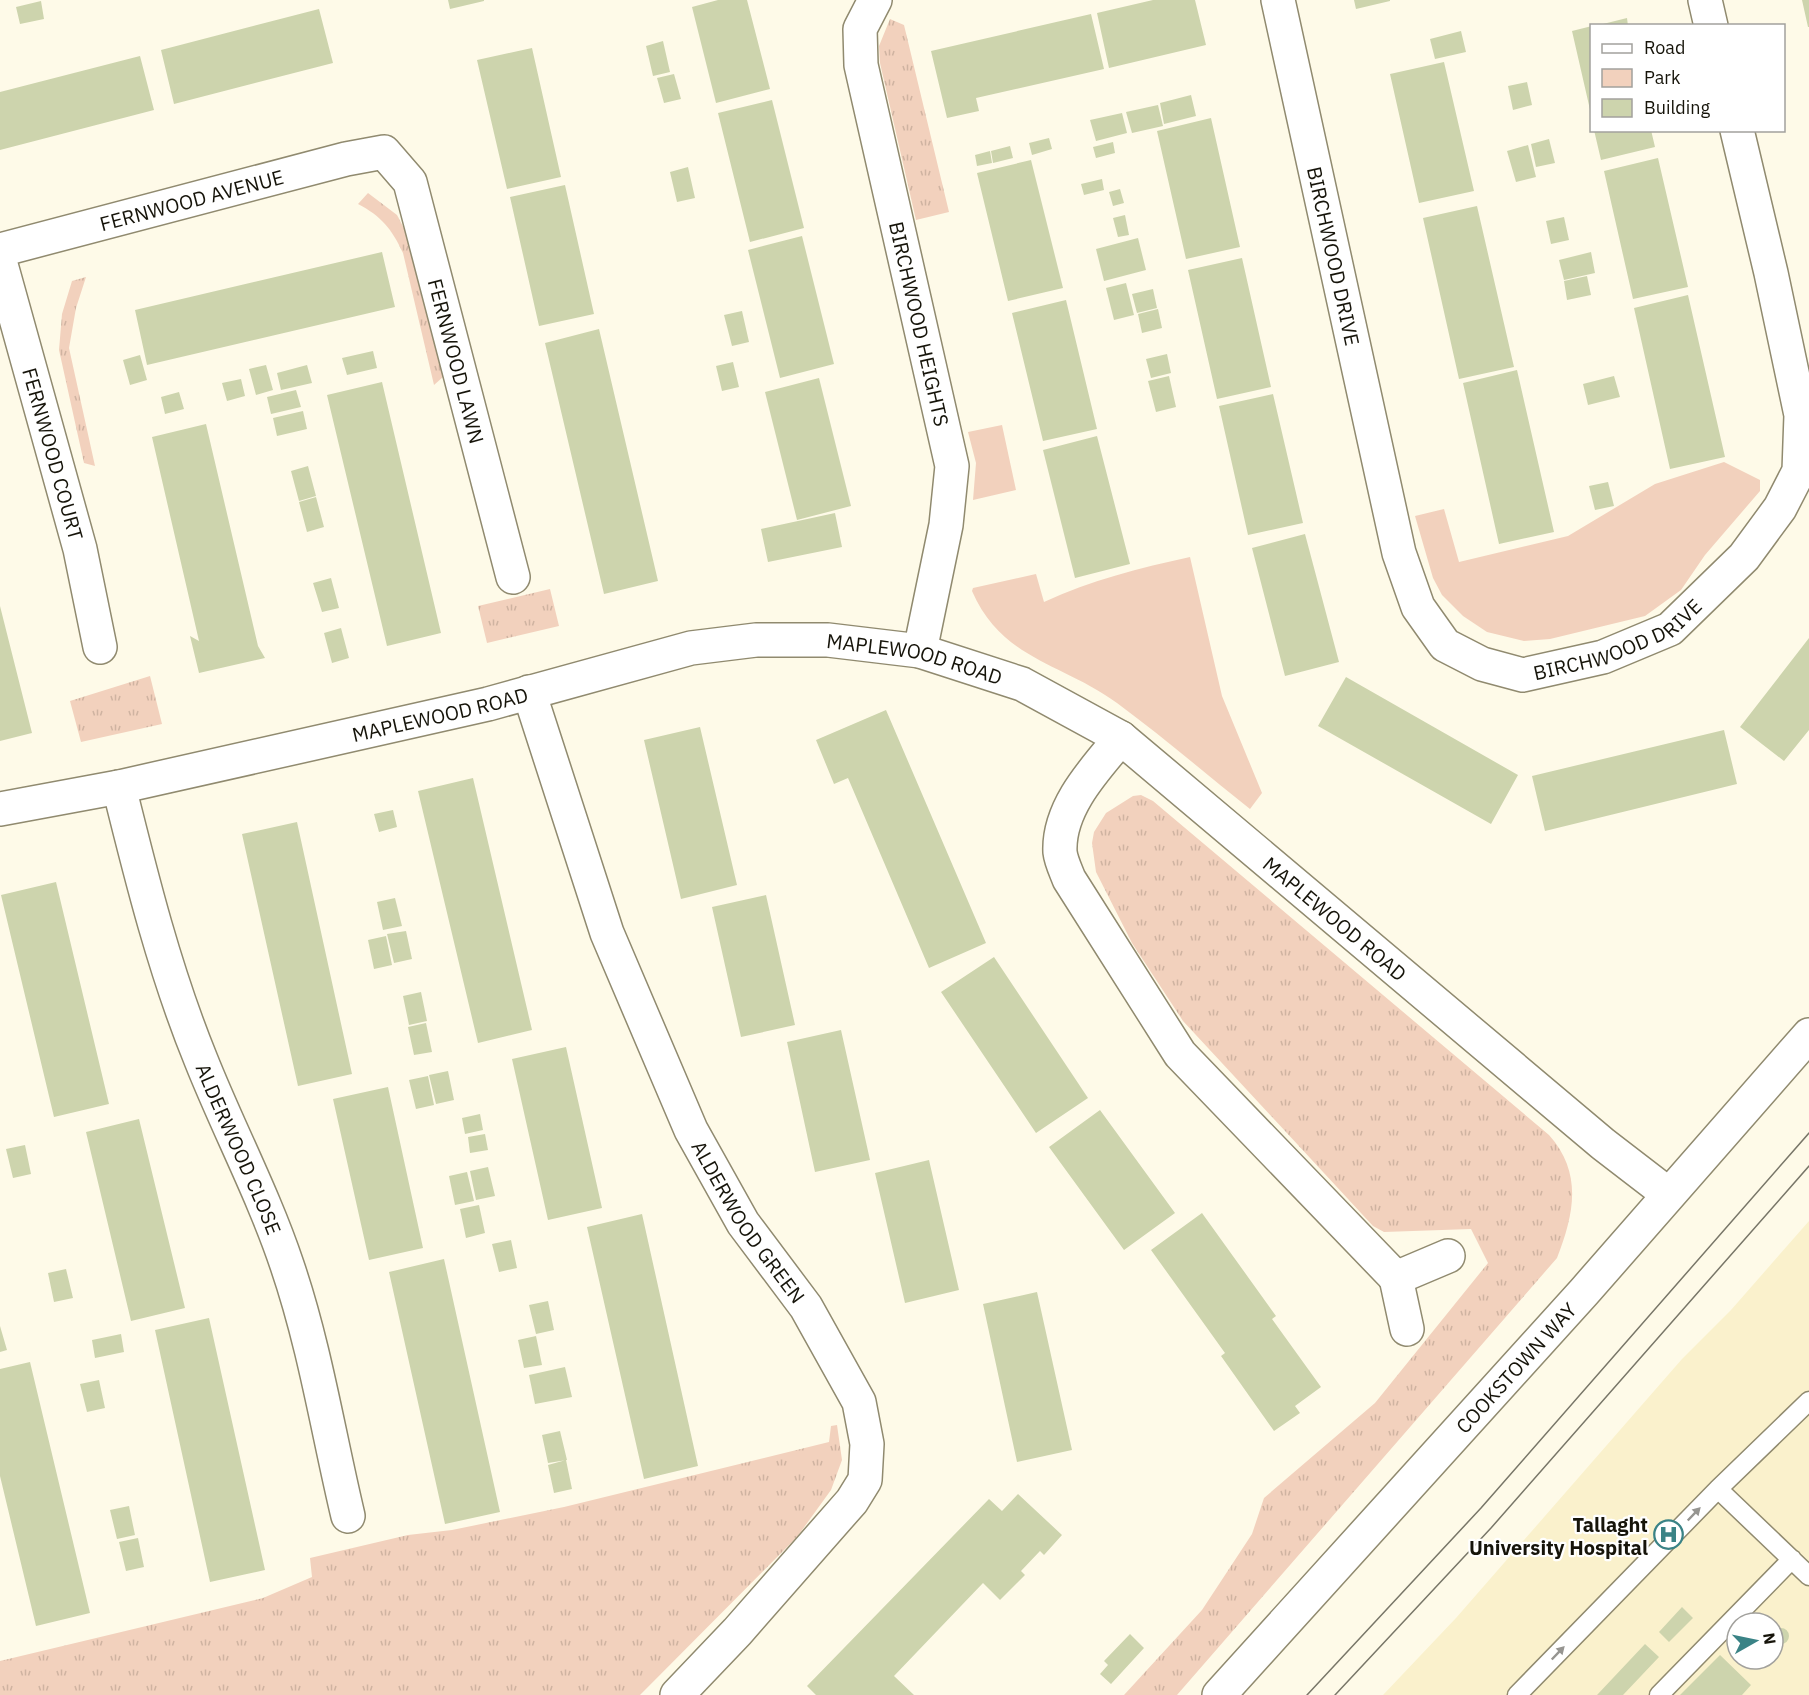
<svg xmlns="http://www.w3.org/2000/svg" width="1809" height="1695" font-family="'IBM Plex Sans',sans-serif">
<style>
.built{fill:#faf1cc;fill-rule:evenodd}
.grass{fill:url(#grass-tufts)}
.green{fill:#f2d1bd}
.building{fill:#cdd4ad}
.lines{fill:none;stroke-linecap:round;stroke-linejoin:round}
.service-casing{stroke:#908a6f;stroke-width:21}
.minor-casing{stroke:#908a6f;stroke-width:36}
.tertiary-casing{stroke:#908a6f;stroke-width:36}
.service{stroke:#fff;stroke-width:18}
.minor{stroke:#fff;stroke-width:33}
.tertiary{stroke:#fff;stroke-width:33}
.tram{stroke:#787668;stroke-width:1.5}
.oneway{fill:#969591}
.labels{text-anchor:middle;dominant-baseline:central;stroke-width:4.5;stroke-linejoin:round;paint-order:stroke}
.street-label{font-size:20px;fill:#16140a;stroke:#fff}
.poi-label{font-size:20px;font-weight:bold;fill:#16140a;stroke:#fff;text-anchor:end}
</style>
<defs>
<pattern id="grass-tufts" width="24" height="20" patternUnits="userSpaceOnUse" patternTransform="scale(1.5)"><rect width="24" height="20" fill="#f2d1bd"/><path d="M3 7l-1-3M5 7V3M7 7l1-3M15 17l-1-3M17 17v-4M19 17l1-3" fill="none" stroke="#cfb3a1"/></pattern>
</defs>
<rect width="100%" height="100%" fill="#fefae8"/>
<path class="built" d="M 1809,1221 L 1809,1695 L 1383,1695 L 1456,1618 L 1682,1359 L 1731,1310 ZM 1737,1623 L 1773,1623 L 1773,1659 L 1737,1659 Z"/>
<path class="grass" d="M 890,19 L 904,25 L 949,212 L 916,220 L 880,63 L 879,46 Z
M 368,193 L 397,215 L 409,238 L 443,377 L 434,385 L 403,253 C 392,229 381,216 358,204 Z
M 86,277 L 76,308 L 69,348 L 95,466 L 84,463 L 59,350 L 62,314 L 72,281 Z
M 550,589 L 559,626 L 487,643 L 478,606 Z
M 150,676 L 162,724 L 81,742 L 70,701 Z
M 1141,795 L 1153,801 L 1549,1135 C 1583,1173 1574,1214 1557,1258 L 1177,1695 L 1124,1695 L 1202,1610 L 1252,1534 L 1264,1498 L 1375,1403 L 1488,1263 L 1471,1229 L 1384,1232 L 1373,1226 L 1183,1021 L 1132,943 L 1096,872 L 1092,843 L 1094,832 L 1106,813 L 1133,796 Z
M 837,1425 L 842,1460 L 831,1490 L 797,1537 L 640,1695 L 0,1695 L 0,1661 L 263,1598 L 312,1577 L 310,1558 L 408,1535 L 452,1530 L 564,1507 L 829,1442 L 831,1426 Z"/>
<path class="green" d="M 1002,425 L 1016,490 L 973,500 L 976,463 L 968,432 Z
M 1724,462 L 1760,480 L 1760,491 L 1705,555 L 1681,590 L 1645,616 L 1550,639 L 1524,641 L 1487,632 L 1463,616 L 1442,595 L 1433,578 L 1415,516 L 1444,509 L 1459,562 L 1568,536 L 1655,484 Z
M 1190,557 L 1222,696 L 1262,793 L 1250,809 C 1206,774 1163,737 1117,703 C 1062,663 1002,660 972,591 L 973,588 L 1036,574 L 1044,602 C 1091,580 1140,568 1190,557 Z"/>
<path class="building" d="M 448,0 L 484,0 L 484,1 L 450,9 Z
M 718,0 L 747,0 L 770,89 L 716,103 L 692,7 Z
M 1153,0 L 1195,0 L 1206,45 L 1109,68 L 1097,13 Z
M 1354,0 L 1390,0 L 1390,1 L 1356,9 Z
M 1802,0 L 1809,0 L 1809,27 L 1808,27 Z
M 41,1 L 44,19 L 20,24 L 16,7 Z
M 319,9 L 333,63 L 174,104 L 161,50 Z
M 1091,14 L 1104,69 L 976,98 L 979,111 L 947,118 L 931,51 Z
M 1627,18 L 1628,26 L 1599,26 L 1599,25 Z
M 1592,26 L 1592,113 L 1591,114 L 1572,31 Z
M 1461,31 L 1466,52 L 1435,59 L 1430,39 Z
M 663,41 L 670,72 L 653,76 L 646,46 Z
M 532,48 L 561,177 L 507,189 L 477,60 Z
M 140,56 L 154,110 L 0,150 L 0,92 Z
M 1444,62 L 1474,191 L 1419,203 L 1390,74 Z
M 674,74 L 681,99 L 664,103 L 657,78 Z
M 1527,82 L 1532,105 L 1513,110 L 1508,86 Z
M 1191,95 L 1196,116 L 1164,124 L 1160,103 Z
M 772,100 L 804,228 L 750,242 L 718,113 Z
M 1158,105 L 1163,126 L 1132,133 L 1126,112 Z
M 1122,113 L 1127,133 L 1096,141 L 1090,120 Z
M 1211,118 L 1240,247 L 1186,259 L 1157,131 Z
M 1594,130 L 1651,130 L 1655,147 L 1601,160 Z
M 1049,138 L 1052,149 L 1032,155 L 1029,143 Z
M 1549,139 L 1555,163 L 1536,167 L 1531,144 Z
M 1113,142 L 1115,153 L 1096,158 L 1093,147 Z
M 1528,145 L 1536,177 L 1516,182 L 1507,151 Z
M 1010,146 L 1013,158 L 993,163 L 991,151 Z
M 990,151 L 992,163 L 977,166 L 975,155 Z
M 1658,158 L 1688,287 L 1633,299 L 1604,171 Z
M 1031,160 L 1063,288 L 1008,301 L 977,173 Z
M 688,167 L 695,198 L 677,202 L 670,172 Z
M 1102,179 L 1104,190 L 1084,195 L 1081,184 Z
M 565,185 L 594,314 L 539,326 L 510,197 Z
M 1120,189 L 1124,203 L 1113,206 L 1109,192 Z
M 1477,206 L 1514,367 L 1459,379 L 1423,218 Z
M 1125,215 L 1129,235 L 1118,237 L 1113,218 Z
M 1564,217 L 1569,240 L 1551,244 L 1546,221 Z
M 802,236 L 834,364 L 780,378 L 748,250 Z
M 1138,238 L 1146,270 L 1104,281 L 1096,249 Z
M 382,252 L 395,307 L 147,365 L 135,310 Z
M 1591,252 L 1595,273 L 1564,280 L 1559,260 Z
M 1242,258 L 1271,387 L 1217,399 L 1188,270 Z
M 1587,276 L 1591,295 L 1567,300 L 1564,281 Z
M 1126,283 L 1134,315 L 1114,320 L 1106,288 Z
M 1153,289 L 1157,308 L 1137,313 L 1132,294 Z
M 1688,295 L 1725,457 L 1670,469 L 1634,308 Z
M 1066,300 L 1097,429 L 1043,441 L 1012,313 Z
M 1158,309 L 1162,328 L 1142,333 L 1138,314 Z
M 742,311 L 749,342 L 732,346 L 724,315 Z
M 599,329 L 658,581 L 604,594 L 545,343 Z
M 373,351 L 377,368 L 347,375 L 342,358 Z
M 1167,354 L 1171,373 L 1151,378 L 1146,359 Z
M 140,355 L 147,380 L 130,385 L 123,360 Z
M 733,362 L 739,387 L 722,391 L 716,366 Z
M 266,365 L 273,390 L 256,395 L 249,369 Z
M 307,365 L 312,383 L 281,390 L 277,373 Z
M 1517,370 L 1554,532 L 1499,544 L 1463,383 Z
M 1169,376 L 1176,407 L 1156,412 L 1148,381 Z
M 1614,376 L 1620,397 L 1588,405 L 1583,384 Z
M 819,378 L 851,506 L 797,520 L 765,392 Z
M 241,379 L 245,396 L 227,401 L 222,383 Z
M 382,382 L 441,633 L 387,646 L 327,395 Z
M 296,390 L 301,407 L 271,414 L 267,397 Z
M 179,392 L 184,409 L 165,414 L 161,397 Z
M 1273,394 L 1303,523 L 1248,535 L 1219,406 Z
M 303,411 L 307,429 L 277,436 L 273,418 Z
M 206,424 L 258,646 L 265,658 L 199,673 L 190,636 L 199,641 L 152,437 Z
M 1097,436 L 1130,564 L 1075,578 L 1043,450 Z
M 308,466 L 316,496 L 299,501 L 291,471 Z
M 1608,482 L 1614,506 L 1595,510 L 1589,486 Z
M 316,497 L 324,527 L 307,532 L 299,502 Z
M 835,513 L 842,547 L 768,562 L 761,529 Z
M 1305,534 L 1339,662 L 1285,676 L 1252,548 Z
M 331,578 L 339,608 L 322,612 L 313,583 Z
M 0,606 L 32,733 L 0,741 Z
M 341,628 L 349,658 L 332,663 L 324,633 Z
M 1809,638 L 1809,730 L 1784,761 L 1740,727 Z
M 1346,677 L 1518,775 L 1491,824 L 1318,726 Z
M 886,710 L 986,943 L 929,968 L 848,778 L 834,784 L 816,740 Z
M 700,727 L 737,885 L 681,899 L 644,740 Z
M 1724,730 L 1737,784 L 1545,831 L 1532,776 Z
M 473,778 L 532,1030 L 478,1043 L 418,791 Z
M 393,810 L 397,827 L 379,832 L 374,814 Z
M 297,822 L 352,1074 L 298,1086 L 242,834 Z
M 56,882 L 109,1104 L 54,1117 L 1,895 Z
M 766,895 L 795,1025 L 741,1037 L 712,907 Z
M 395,898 L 402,926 L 383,930 L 377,902 Z
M 406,931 L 412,959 L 394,963 L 387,934 Z
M 386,936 L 392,965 L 374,969 L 368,940 Z
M 994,957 L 1088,1098 L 1036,1133 L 941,992 Z
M 421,992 L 427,1021 L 409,1025 L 403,996 Z
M 426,1023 L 432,1052 L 414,1055 L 408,1027 Z
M 841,1030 L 870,1160 L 815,1172 L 787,1042 Z
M 566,1047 L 602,1208 L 548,1220 L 512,1059 Z
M 448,1071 L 454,1100 L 436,1104 L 429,1075 Z
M 428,1076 L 434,1105 L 416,1109 L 409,1080 Z
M 388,1087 L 423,1248 L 369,1260 L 333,1099 Z
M 1100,1110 L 1175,1213 L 1124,1250 L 1049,1147 Z
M 480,1114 L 483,1130 L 465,1134 L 462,1118 Z
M 139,1119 L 185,1308 L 131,1321 L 86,1132 Z
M 485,1134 L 488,1150 L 470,1153 L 468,1137 Z
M 25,1145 L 31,1174 L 13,1178 L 6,1149 Z
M 929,1160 L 959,1290 L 905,1303 L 875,1173 Z
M 488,1167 L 495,1196 L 476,1200 L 470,1171 Z
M 467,1172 L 474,1201 L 455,1205 L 449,1176 Z
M 479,1205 L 485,1233 L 466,1238 L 460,1209 Z
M 1202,1213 L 1276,1316 L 1272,1319 L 1321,1387 L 1295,1406 L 1300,1413 L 1274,1431 L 1221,1356 L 1225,1353 L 1151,1250 Z
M 642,1214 L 698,1466 L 644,1479 L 587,1227 Z
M 511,1240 L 517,1268 L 499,1272 L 492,1244 Z
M 444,1259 L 500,1512 L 445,1524 L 389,1272 Z
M 66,1269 L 73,1298 L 54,1302 L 48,1273 Z
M 1037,1292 L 1072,1450 L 1017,1462 L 983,1304 Z
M 548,1301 L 554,1330 L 536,1334 L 529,1305 Z
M 209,1318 L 265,1570 L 210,1582 L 155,1330 Z
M 0,1326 L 7,1350 L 0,1352 Z
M 121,1334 L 124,1352 L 95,1358 L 92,1340 Z
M 536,1336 L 542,1365 L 524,1368 L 518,1340 Z
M 30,1362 L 90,1613 L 36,1626 L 0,1476 L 0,1369 Z
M 565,1367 L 572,1397 L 535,1404 L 529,1375 Z
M 99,1380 L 105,1408 L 87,1412 L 80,1384 Z
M 560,1431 L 567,1460 L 548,1463 L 542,1435 Z
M 566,1460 L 572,1489 L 554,1493 L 548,1465 Z
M 1018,1494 L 1062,1535 L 1044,1555 L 1040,1551 L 1021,1571 L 1025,1575 L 1000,1600 L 983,1583 L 894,1676 L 914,1695 L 816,1695 L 807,1686 L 989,1499 L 1002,1511 Z
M 129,1506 L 135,1535 L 117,1539 L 110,1510 Z
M 138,1538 L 144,1567 L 126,1571 L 119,1542 Z
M 1682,1607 L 1693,1618 L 1669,1642 L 1659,1632 Z
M1773 1636a8 8 0 1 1 16 0a8 8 0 1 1-16 0Z
M 1130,1634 L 1144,1648 L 1111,1684 L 1100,1674 L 1108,1665 L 1104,1661 Z
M 1645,1644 L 1659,1657 L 1623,1695 L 1597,1695 Z
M 1720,1655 L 1751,1685 L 1742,1695 L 1680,1695 Z"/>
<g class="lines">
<defs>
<path id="service" d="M 1718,1489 L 1809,1576
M 1517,1695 L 1718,1489 L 1809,1401
M 1659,1695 L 1792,1559"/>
<g id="minor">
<path id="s1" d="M 875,0 L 860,29 L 861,65 L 952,466 L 946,525 L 920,651"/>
<path id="s2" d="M 1278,0 L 1399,553 L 1418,607 L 1445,645 L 1482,664 L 1523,675 L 1603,657 L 1670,629 L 1744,557 L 1780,508 L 1799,471 L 1801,415 L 1771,273 L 1737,130"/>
<path d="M 1705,0 L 1711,26"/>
<path id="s3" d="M 0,250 L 346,159 L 384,152 L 410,182 L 513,577"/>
<path id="s4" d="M 0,261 L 80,549 L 100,647"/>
<path id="s5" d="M 529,692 L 607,933 L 691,1130 L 743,1223 L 806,1307 L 859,1402 L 867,1444 L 865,1480 L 852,1501 L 737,1632 L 677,1695"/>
<path d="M 1121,738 C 1094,770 1058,808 1060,852 C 1061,861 1066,871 1069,879 L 1180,1054 L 1396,1278 L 1448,1256"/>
<path id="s6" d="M 119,787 C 142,880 165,972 201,1060 C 228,1128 264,1196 287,1265 C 315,1347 328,1432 348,1516"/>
<path d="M 1396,1278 L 1407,1329"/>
</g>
<g id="tertiary">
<path id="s7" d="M 0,809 L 119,787 L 488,704 L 691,648 L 756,640 L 828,640 L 920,651 L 1022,684 L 1121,738 L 1603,1144 L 1668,1194"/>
<path id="s8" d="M 1219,1695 L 1584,1292 L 1809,1035"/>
</g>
</defs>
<use href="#service" class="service-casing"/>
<use href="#minor" class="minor-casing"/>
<use href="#tertiary" class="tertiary-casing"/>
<use href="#service" class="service"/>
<use href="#minor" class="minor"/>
<use href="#tertiary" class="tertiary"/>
<path class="tram" d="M 1307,1695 L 1481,1508 L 1809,1133
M 1335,1695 L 1491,1528 L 1809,1166"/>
</g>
<defs><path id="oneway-solid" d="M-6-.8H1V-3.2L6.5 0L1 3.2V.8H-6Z" transform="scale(1.5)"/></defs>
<g class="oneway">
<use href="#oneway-solid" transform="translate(1694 1514) rotate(-46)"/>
<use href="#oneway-solid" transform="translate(1558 1653) rotate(-46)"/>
</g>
<defs>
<symbol id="hospital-ring" viewBox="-11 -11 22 22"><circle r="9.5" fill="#fff" stroke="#3a8386" stroke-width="1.5"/><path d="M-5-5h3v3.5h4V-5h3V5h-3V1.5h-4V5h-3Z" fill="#3a8386"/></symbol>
</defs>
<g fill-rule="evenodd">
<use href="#hospital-ring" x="1652" y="1518" width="33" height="33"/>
</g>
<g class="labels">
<g class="street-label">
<text stroke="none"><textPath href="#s3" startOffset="198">FERNWOOD AVENUE</textPath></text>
<text stroke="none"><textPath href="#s2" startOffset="262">BIRCHWOOD DRIVE</textPath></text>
<text stroke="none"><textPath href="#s1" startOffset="334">BIRCHWOOD HEIGHTS</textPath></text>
<text stroke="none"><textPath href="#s3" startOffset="621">FERNWOOD LAWN</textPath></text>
<text stroke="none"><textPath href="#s4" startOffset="200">FERNWOOD COURT</textPath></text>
<text stroke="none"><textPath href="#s2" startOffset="856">BIRCHWOOD DRIVE</textPath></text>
<text stroke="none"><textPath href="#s7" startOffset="936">MAPLEWOOD ROAD</textPath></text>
<text stroke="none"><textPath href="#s7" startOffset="450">MAPLEWOOD ROAD</textPath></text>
<text stroke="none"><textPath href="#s7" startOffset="1440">MAPLEWOOD ROAD</textPath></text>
<text stroke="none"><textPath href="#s6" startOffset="382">ALDERWOOD CLOSE</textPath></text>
<text stroke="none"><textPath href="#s5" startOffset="576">ALDERWOOD GREEN</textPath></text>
<text stroke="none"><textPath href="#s8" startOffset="442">COOKSTOWN WAY</textPath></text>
</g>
<g class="poi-label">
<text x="1648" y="1524">Tallaght<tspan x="1648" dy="23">University Hospital</tspan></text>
</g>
</g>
<rect x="1590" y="24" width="195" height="108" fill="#ffffff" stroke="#a2a19d" stroke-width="1.5"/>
<rect x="1602" y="44" width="30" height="9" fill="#ffffff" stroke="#a2a19d" stroke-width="1.5"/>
<text x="1644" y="54" font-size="18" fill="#16140a">Road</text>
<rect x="1602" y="69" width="30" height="18" fill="#f2d1bd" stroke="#a2a19d" stroke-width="1.5"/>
<text x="1644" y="84" font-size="18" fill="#16140a">Park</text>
<rect x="1602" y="99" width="30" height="18" fill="#cdd4ad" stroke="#a2a19d" stroke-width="1.5"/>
<text x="1644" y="114" font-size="18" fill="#16140a">Building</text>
<g transform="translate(1755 1641) rotate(81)"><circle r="28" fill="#ffffff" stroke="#a2a19d" stroke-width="1.5"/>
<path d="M0-4.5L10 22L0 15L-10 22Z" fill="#3a8386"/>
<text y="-9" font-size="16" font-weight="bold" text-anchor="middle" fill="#16140a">N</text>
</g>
</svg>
